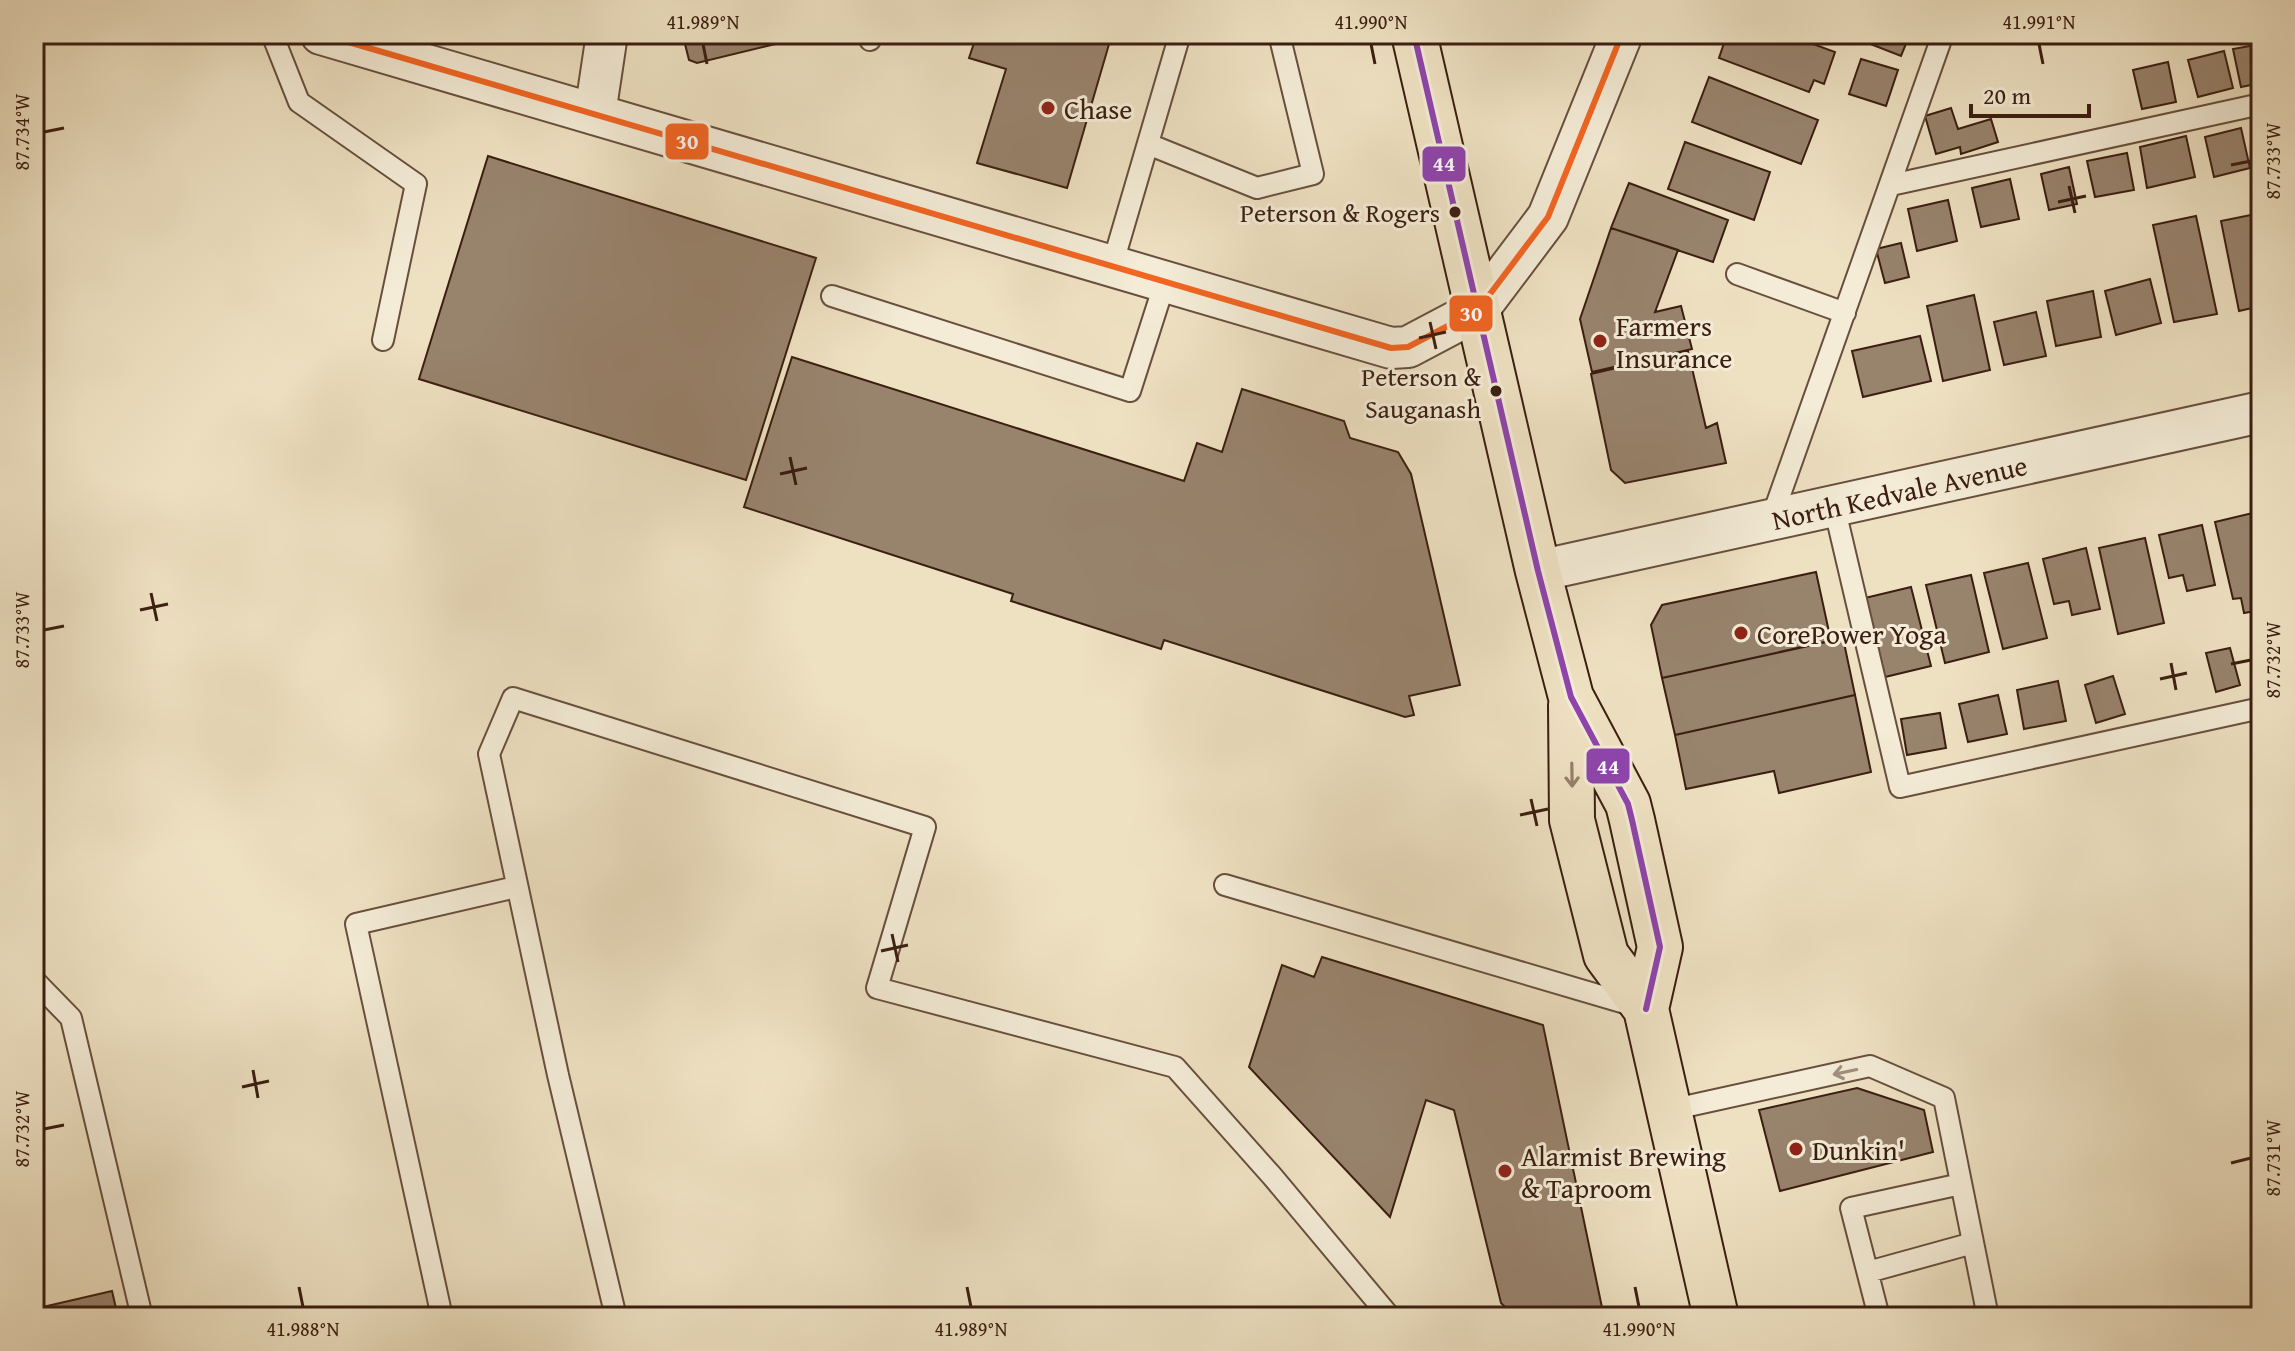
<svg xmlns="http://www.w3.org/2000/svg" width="2295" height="1351" font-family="'Gentium Book Plus',serif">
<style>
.building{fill:#98836d;stroke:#3b1e11;stroke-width:2}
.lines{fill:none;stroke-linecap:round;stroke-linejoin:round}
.service-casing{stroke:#684f3d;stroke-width:24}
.minor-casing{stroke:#684f3d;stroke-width:44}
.primary-casing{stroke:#3b1e11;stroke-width:48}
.service{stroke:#f4ecd7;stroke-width:20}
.minor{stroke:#f4ecd7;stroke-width:40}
.primary{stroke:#eee1c2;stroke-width:44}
.bus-1-casing{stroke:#f4ecd7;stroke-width:12}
.bus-2-casing{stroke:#f4ecd7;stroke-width:12}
.bus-1{stroke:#f26522;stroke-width:6}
.bus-2{stroke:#8e44ad;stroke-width:6}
.oneway{stroke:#94806a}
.oneway2{stroke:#a18f7e}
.ticks{fill:none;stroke:#3b1e11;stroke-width:3}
.poi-dot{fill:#8f2418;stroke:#f4ecd7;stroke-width:3}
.bus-dot{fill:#3b1e11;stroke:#f4ecd7;stroke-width:3}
.labels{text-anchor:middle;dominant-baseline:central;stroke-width:6;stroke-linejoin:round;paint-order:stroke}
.bus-label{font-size:26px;fill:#3b1e11;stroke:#f4ecd7;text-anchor:end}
.poi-label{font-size:28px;fill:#3b1e11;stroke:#f4ecd7;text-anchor:start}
.street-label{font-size:28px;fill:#3b1e11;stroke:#f4ecd7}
.line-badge{stroke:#f4ecd7;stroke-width:3}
.badge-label{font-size:22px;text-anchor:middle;font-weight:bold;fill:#fff}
.neatline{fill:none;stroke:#3b1e11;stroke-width:3}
.ticks-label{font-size:20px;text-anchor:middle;fill:#3b1e11}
</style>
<rect width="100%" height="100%" fill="#eee1c2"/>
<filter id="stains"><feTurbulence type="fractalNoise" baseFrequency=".0025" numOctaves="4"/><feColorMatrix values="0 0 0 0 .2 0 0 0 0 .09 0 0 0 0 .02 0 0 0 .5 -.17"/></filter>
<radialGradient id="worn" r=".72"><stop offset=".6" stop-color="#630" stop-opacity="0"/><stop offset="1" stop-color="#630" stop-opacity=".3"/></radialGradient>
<path class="building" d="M 689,34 L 782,34 L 784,42 L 697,63 L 689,60 L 685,44 Z
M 977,34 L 1112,34 L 1067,188 L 977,163 L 1006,69 L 969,58 Z
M 1727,34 L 1786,34 L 1835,52 L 1824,84 L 1814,80 L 1809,92 L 1719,58 Z
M 1863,34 L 1910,34 L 1901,56 L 1860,40 Z
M 2261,44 L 2261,83 L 2241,87 L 2233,49 Z
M 2224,51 L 2233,88 L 2198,97 L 2188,60 Z
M 1861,59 L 1898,70 L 1886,106 L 1849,94 Z
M 2168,62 L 2176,102 L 2142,109 L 2133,70 Z
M 1709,77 L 1818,120 L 1801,164 L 1692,122 Z
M 1951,108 L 1958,129 L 1991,119 L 1998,142 L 1961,154 L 1960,147 L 1936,154 L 1925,116 Z
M 2241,128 L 2250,168 L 2214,177 L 2205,137 Z
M 2186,136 L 2195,177 L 2147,188 L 2140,147 Z
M 1685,142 L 1770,172 L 1754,220 L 1668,189 Z
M 2127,153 L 2134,190 L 2095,197 L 2087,161 Z
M 488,156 L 816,258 L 746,480 L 419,379 Z
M 2069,167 L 2077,204 L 2049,210 L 2041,174 Z
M 2010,179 L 2019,219 L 1981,227 L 1972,188 Z
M 1629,183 L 1728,220 L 1713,262 L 1611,228 Z
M 1948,200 L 1957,241 L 1917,251 L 1908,209 Z
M 2261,213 L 2261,306 L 2239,311 L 2221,221 Z
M 2196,216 L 2217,314 L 2174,322 L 2153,225 Z
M 1611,228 L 1678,250 L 1655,312 L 1681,306 L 1692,349 L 1592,372 L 1580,319 Z
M 1901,243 L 1909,277 L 1885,283 L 1876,249 Z
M 2150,279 L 2161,323 L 2116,335 L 2105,291 Z
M 2093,291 L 2101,337 L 2056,346 L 2047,301 Z
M 1974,295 L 1990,370 L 1943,381 L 1927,306 Z
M 2036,312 L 2046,356 L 2004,365 L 1994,322 Z
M 1920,336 L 1931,381 L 1863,397 L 1852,351 Z
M 1688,351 L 1706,428 L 1717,423 L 1726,463 L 1625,483 L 1611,470 L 1591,374 Z
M 792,357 L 1184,481 L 1197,443 L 1222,452 L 1242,389 L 1344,421 L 1350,438 L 1398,452 L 1411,474 L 1460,685 L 1409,696 L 1414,715 L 1405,717 L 1164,640 L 1161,649 L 1011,601 L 1013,594 L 744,507 Z
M 2261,511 L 2261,610 L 2244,613 L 2241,598 L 2233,599 L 2215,522 Z
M 2202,525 L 2215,585 L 2187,591 L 2183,575 L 2169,578 L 2159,535 Z
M 2145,538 L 2164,623 L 2118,634 L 2099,548 Z
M 2086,548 L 2100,609 L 2072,615 L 2069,601 L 2054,604 L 2043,559 Z
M 2028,563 L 2047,638 L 2003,649 L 1984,573 Z
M 1816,572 L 1831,641 L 1662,678 L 1651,625 L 1662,605 Z
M 1971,575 L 1989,652 L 1945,663 L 1926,585 Z
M 1911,587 L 1931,666 L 1885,677 L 1865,598 Z
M 1843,638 L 1855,695 L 1675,735 L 1662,678 Z
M 2261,647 L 2261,687 L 2257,688 L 2251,649 Z
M 2230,648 L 2240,685 L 2216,692 L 2206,653 Z
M 2113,676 L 2125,714 L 2096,723 L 2085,685 Z
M 2058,681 L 2066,721 L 2024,729 L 2017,690 Z
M 1855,695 L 1871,772 L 1779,793 L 1774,771 L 1686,789 L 1675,735 Z
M 1998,695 L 2007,734 L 1968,742 L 1959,704 Z
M 1940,713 L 1946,748 L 1907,755 L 1901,719 Z
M 1322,957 L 1543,1025 L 1604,1317 L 1515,1317 L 1501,1303 L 1454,1110 L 1426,1100 L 1390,1217 L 1249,1067 L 1282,965 L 1314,977 Z
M 1857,1088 L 1924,1110 L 1933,1152 L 1780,1191 L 1759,1110 Z
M 112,1291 L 118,1317 L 34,1317 L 34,1309 Z"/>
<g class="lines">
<defs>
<path id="service" d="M 272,34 L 299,102 L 416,184 L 383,340
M 869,34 L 870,40
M 1148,144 L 1257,188 L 1313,174 L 1279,34
M 1891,185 L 2261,104
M 1112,266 L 1180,34
M 1737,274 L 1845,313
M 832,296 L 1130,391 L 1165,282
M 1834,506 L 1900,787 L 2261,708
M 1771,520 L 1943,34
M 1225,885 L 1635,1006
M 34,980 L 71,1018 L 142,1317
M 1670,1110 L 1870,1066 L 1944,1098 L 1988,1317
M 1868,1272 L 1973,1243
M 442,1317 L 356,924 L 516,887
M 616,1317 L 558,1075 L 489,754 L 513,698 L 925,827 L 877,988 L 1175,1067 L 1272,1176 L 1390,1317
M 1879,1317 L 1851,1208 L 1961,1184"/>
<g id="minor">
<path d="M 321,34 L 1391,348 L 1408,347 L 1478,310 L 1548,217 L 1622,34"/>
<path d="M 595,114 L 607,34"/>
<path id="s1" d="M 1538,571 L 2261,412"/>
</g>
<path id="primary" d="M 1414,34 L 1538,571 L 1571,697 L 1628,804 L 1632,820 L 1660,947 L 1646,1009
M 1571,705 L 1572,820 L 1606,955 L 1646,1009 L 1716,1317"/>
</defs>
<use href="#service" class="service-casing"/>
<use href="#minor" class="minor-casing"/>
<use href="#primary" class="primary-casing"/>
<use href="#service" class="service"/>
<use href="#minor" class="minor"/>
<use href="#primary" class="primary"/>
<defs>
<path id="bus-1" d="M 321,34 L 1391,348 L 1408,347 L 1478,310 L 1548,217 L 1622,34"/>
<path id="bus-2" d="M 1414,34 L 1538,571 L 1571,697 L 1628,804 L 1632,820 L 1660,947 L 1646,1009"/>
</defs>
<use href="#bus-1" class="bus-1-casing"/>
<use href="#bus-2" class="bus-2-casing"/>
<use href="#bus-1" class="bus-1"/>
<use href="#bus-2" class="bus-2"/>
</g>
<defs><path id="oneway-shaft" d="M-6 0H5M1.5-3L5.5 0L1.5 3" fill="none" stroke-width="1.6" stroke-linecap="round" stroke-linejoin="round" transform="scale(2)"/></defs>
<use class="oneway" href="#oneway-shaft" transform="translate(1572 775) rotate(89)"/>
<use class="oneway2" href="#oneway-shaft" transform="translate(1845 1072) rotate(168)"/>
<path class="ticks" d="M 703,44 L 707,64M 1371,44 L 1375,64M 2039,44 L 2043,64M 44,132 L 64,128M 2231,165 L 2251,161M 2069,186 L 2075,213M 2058,202 L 2086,196M 1430,322 L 1436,349M 1419,338 L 1446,332M 790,457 L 796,485M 780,474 L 807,468M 151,593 L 157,621M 140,610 L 168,604M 44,630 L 64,626M 2171,663 L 2176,690M 2231,664 L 2251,660M 2160,679 L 2187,673M 1531,799 L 1537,826M 1520,815 L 1548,809M 892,934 L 898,962M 881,951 L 908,945M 253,1070 L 258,1098M 242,1087 L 269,1081M 44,1129 L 64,1125M 2231,1163 L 2251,1158M 299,1287 L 303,1307M 967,1287 L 971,1307M 1635,1287 L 1639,1307"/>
<g class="poi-dot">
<circle cx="1048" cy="108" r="8"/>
<circle cx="1600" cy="341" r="8"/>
<circle cx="1741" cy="633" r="8"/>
<circle cx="1796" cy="1149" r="8"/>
<circle cx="1505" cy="1171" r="8"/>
</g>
<g class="bus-dot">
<circle cx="1455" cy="212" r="7"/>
<circle cx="1496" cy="391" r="7"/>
</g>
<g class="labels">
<g class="bus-label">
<text x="1440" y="212">Peterson &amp; Rogers</text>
<text x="1481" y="376">Peterson &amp;<tspan x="1481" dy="32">Sauganash</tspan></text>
</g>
<g class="poi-label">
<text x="1064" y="108">Chase</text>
<text x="1616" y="325">Farmers<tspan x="1616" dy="32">Insurance</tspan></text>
<text x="1757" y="633">CorePower Yoga</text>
<text x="1812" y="1149">Dunkin'</text>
<text x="1521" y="1155">Alarmist Brewing<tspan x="1521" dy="32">&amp; Taproom</tspan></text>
</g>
<g class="street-label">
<text stroke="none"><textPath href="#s1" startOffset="370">North Kedvale Avenue</textPath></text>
</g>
</g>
<g class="line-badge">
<rect x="664" y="122" width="46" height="39" rx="8" fill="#f26522"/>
<rect x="1421" y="145" width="46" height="38" rx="8" fill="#8e44ad"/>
<rect x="1448" y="294" width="46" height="39" rx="8" fill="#f26522"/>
<rect x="1585" y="747" width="46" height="38" rx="8" fill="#8e44ad"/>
</g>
<g class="badge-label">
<text x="687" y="149">30</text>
<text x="1444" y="171">44</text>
<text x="1471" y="321">30</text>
<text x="1608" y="774">44</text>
</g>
<rect width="2295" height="1351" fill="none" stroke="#eee1c2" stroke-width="88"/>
<path d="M1971 104v12h118v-12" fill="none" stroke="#3b1e11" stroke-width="4"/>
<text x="1983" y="104" font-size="24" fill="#3b1e11" stroke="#f4ecd7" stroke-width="6" paint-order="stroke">20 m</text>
<rect x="44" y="44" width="2207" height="1263" class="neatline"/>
<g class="ticks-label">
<text x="703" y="29">41.989°N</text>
<text x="1371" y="29">41.990°N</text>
<text x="2039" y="29">41.991°N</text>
<text transform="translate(22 132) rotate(-90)" y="7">87.734°W</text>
<text transform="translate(2273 161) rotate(-90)" y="7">87.733°W</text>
<text transform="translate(22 630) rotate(-90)" y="7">87.733°W</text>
<text transform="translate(2273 660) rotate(-90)" y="7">87.732°W</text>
<text transform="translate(22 1129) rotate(-90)" y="7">87.732°W</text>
<text transform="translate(2273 1158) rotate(-90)" y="7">87.731°W</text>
<text x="303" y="1336">41.988°N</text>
<text x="971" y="1336">41.989°N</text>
<text x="1639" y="1336">41.990°N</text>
</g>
<rect width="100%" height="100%" filter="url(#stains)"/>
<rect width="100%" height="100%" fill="url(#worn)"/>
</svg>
